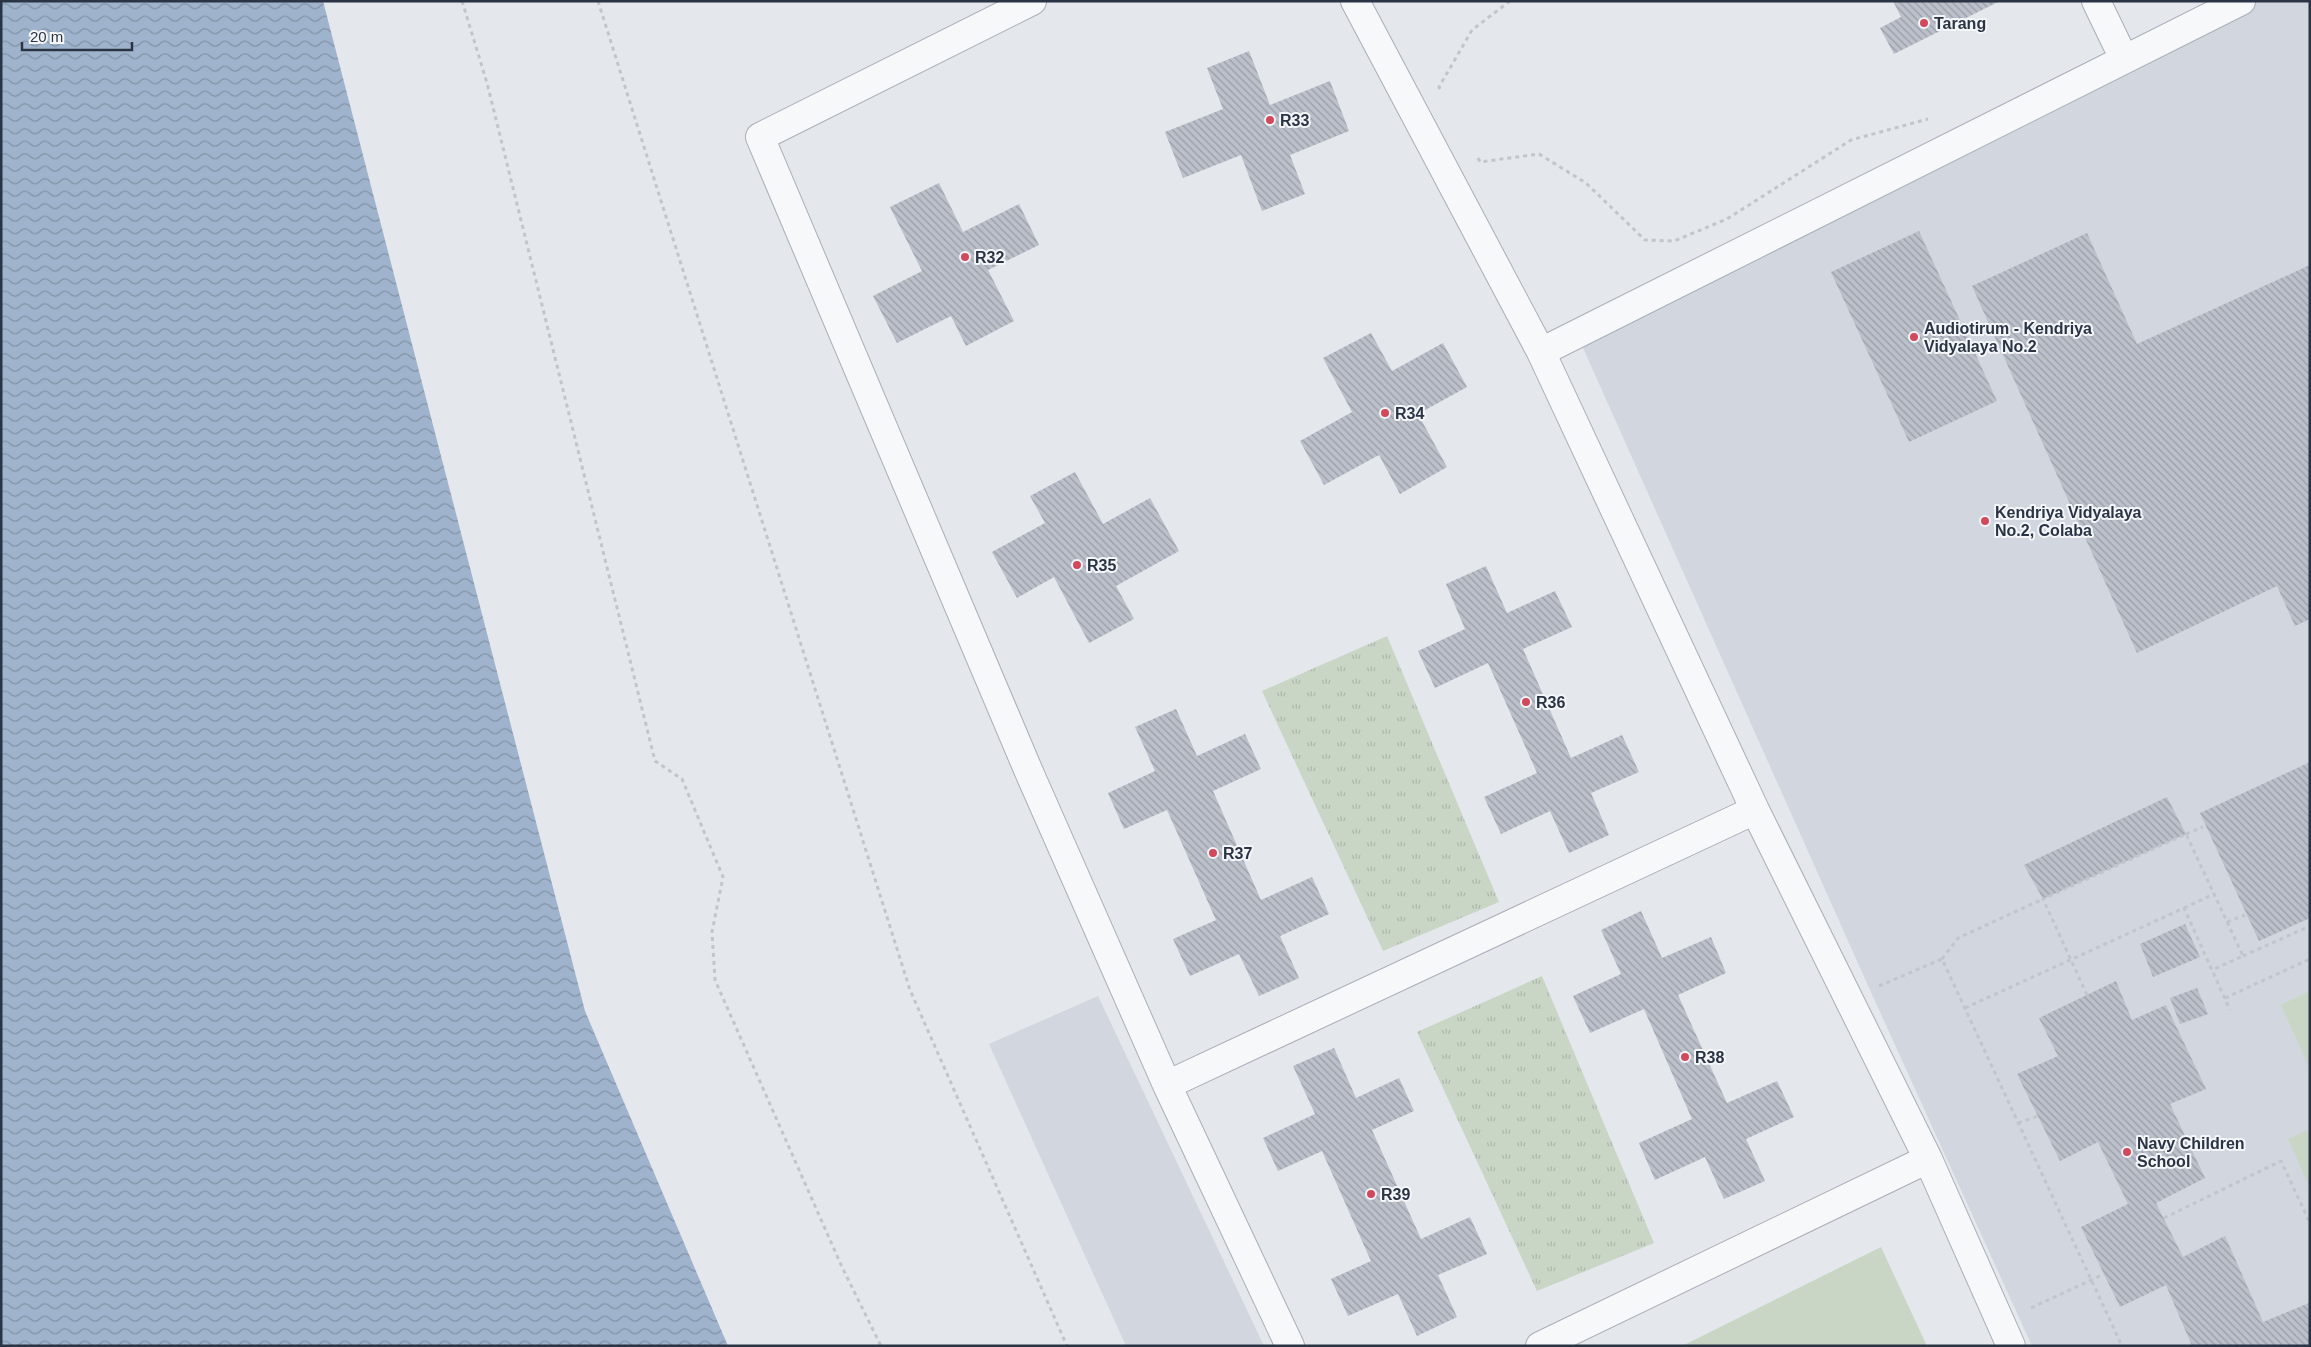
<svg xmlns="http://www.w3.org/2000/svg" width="2311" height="1347" font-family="Arial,sans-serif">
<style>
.built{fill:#d2d6de}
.grass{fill:url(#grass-tufts)}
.green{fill:#c9d6c5}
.water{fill:url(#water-waves)}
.building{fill:url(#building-back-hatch)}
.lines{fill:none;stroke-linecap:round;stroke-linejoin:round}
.minor-casing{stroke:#a9aeb7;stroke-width:30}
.path{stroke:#c2c5cb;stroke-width:3;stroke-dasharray:4 4;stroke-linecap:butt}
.minor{stroke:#f7f8fa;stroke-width:28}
.poi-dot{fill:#d1495b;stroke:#f4f6f9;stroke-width:2}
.labels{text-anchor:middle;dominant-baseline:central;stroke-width:4;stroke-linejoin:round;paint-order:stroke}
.poi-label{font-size:16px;font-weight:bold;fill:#2b3445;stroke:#f4f6f9;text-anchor:start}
</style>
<defs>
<pattern id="grass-tufts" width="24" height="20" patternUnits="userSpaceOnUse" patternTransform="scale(1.25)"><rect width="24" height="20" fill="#c9d6c5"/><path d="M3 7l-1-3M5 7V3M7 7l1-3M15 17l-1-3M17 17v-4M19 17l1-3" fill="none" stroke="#adb8ab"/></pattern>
<pattern id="water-waves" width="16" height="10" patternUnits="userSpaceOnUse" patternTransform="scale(1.25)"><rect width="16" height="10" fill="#9fb4cc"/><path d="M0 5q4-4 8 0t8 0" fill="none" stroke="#8293a7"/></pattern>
<pattern id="building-back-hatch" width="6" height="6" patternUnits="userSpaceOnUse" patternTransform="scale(1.25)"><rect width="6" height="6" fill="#bbc0ca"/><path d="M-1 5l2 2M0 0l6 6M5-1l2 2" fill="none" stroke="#989da6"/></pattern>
</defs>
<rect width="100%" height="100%" fill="#e4e7ec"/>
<path class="built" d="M 2240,1 L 2310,1 L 2310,1346 L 2032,1346 L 1870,990 L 1575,330 Z
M 1098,996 L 1264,1346 L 1126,1346 L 989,1044 Z"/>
<path class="grass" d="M 1387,636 L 1499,902 L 1383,951 L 1262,691 Z
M 1542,976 L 1654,1243 L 1537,1291 L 1417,1032 Z"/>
<path class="green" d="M 2310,991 L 2310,1069 L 2281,1005 Z
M 2310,1129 L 2310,1188 L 2288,1139 Z
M 1881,1247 L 1927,1346 L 1682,1346 Z"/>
<path class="water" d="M 1,1 L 323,1 L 585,1011 L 728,1346 L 1,1346 Z"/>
<path class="building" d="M 1893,1 L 2000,1 L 1894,54 L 1880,28 L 1901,17 Z
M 1249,51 L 1270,105 L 1330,81 L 1349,131 L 1290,155 L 1305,194 L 1262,211 L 1241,155 L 1183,178 L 1165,132 L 1223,109 L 1207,68 Z
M 939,183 L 963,232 L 1019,204 L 1039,245 L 988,270 L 1014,321 L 966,346 L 951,316 L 897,343 L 873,296 L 922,271 L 890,207 Z
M 1919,231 L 1997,401 L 1909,442 L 1831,272 Z
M 2087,233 L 2137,344 L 2310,265 L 2310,619 L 2295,626 L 2277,586 L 2137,653 L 1972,286 Z
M 1371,333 L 1392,371 L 1443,343 L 1467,387 L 1418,414 L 1447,467 L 1400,494 L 1379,455 L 1324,485 L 1300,441 L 1352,412 L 1323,358 Z
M 1075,472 L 1103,524 L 1150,498 L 1179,551 L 1116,586 L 1134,619 L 1089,643 L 1054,577 L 1017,598 L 992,552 L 1045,523 L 1030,496 Z
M 1486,566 L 1507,613 L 1555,591 L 1572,627 L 1523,649 L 1571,758 L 1622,735 L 1639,772 L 1591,793 L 1609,835 L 1569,853 L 1550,811 L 1501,834 L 1484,797 L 1537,773 L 1488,663 L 1435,688 L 1418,651 L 1465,629 L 1446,584 Z
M 1176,709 L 1197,756 L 1245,734 L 1261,769 L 1213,791 L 1261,900 L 1312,877 L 1329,914 L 1280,936 L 1299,978 L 1259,996 L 1239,954 L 1190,976 L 1173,939 L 1216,920 L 1167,810 L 1124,829 L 1108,793 L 1155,771 L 1135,727 Z
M 2310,762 L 2310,918 L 2259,941 L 2200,813 Z
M 2167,797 L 2186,834 L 2043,899 L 2024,865 Z
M 1641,911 L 1662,958 L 1711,937 L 1726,973 L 1678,995 L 1727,1103 L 1777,1081 L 1794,1117 L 1746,1139 L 1765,1181 L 1724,1199 L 1705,1157 L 1655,1180 L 1639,1143 L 1692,1119 L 1644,1009 L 1590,1033 L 1573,996 L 1621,974 L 1601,930 Z
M 2185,924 L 2200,957 L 2153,977 L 2140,944 Z
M 2116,981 L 2132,1020 L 2166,1005 L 2206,1089 L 2170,1104 L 2205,1178 L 2156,1203 L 2183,1257 L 2225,1236 L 2263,1322 L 2309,1303 L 2310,1346 L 2192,1346 L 2166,1285 L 2120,1307 L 2081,1227 L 2128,1204 L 2098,1142 L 2060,1161 L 2017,1074 L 2058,1056 L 2039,1018 Z
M 2197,988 L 2208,1014 L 2180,1024 L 2170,998 Z
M 1334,1048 L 1356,1098 L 1399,1078 L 1414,1111 L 1372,1130 L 1421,1239 L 1470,1217 L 1487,1254 L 1438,1275 L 1457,1317 L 1417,1336 L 1398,1294 L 1348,1316 L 1331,1279 L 1371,1261 L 1322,1151 L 1278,1171 L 1263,1138 L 1315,1114 L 1293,1066 Z"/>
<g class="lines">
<defs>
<path id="minor" d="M 1032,1 L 760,137 L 1029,772 L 1167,1085 L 1290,1346
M 1355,1 L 1541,352 L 1755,810 L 1928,1159 L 2011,1346
M 2096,1 L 2124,59
M 1541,352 L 2241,1
M 1167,1085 L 1755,810
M 1540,1346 L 1928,1159"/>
</defs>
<use href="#minor" class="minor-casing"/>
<path class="path" d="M 462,1 L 487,83 L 655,761 L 682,779 L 723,877 L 712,932 L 715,980 L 842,1267 L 881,1346
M 598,1 L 910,990 L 1067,1346
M 1440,89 L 1439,87 L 1472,30 L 1510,1
M 1478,158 L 1480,162 L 1539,154 L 1586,183 L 1645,240 L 1674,241 L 1727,219 L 1851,140 L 1928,119
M 2186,834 L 2203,827
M 2184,908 L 2214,894 L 2243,956 L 2212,970
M 2227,922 L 2245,915
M 2243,956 L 2310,926
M 1942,959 L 1958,938 L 2043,899
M 1879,986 L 1942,959 L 2122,1346
M 2087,995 L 2043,899 L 2186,834 L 2214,894
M 2225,998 L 2310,959
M 1965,1008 L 2184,908 L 2230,1010
M 2018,1123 L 2038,1116
M 2164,1218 L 2281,1161 L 2310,1223
M 2031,1308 L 2104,1274"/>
<use href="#minor" class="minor"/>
</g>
<g class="poi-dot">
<circle cx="1924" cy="23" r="5"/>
<circle cx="1270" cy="120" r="5"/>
<circle cx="965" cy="257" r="5"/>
<circle cx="1914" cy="337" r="5"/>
<circle cx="1385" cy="413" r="5"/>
<circle cx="1985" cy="521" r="5"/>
<circle cx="1077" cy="565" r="5"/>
<circle cx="1526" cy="702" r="5"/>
<circle cx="1213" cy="853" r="5"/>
<circle cx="1685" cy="1057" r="5"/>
<circle cx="2127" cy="1152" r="5"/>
<circle cx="1371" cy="1194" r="5"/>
</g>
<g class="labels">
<g class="poi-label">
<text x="1934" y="23">Tarang</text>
<text x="1280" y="120">R33</text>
<text x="975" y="257">R32</text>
<text x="1924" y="328">Audiotirum - Kendriya<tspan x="1924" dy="18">Vidyalaya No.2</tspan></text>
<text x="1395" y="413">R34</text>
<text x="1995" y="512">Kendriya Vidyalaya<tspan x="1995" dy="18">No.2, Colaba</tspan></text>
<text x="1087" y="565">R35</text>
<text x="1536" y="702">R36</text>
<text x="1223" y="853">R37</text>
<text x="1695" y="1057">R38</text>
<text x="2137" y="1143">Navy Children<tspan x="2137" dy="18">School</tspan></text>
<text x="1381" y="1194">R39</text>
</g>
</g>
<rect width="2311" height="1347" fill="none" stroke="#2b3445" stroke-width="5"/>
<path d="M22 42v8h110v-8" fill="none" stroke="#2b3445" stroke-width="2.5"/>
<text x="30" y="42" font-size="15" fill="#2b3445" stroke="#f4f6f9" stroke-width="4" paint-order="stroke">20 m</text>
</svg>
